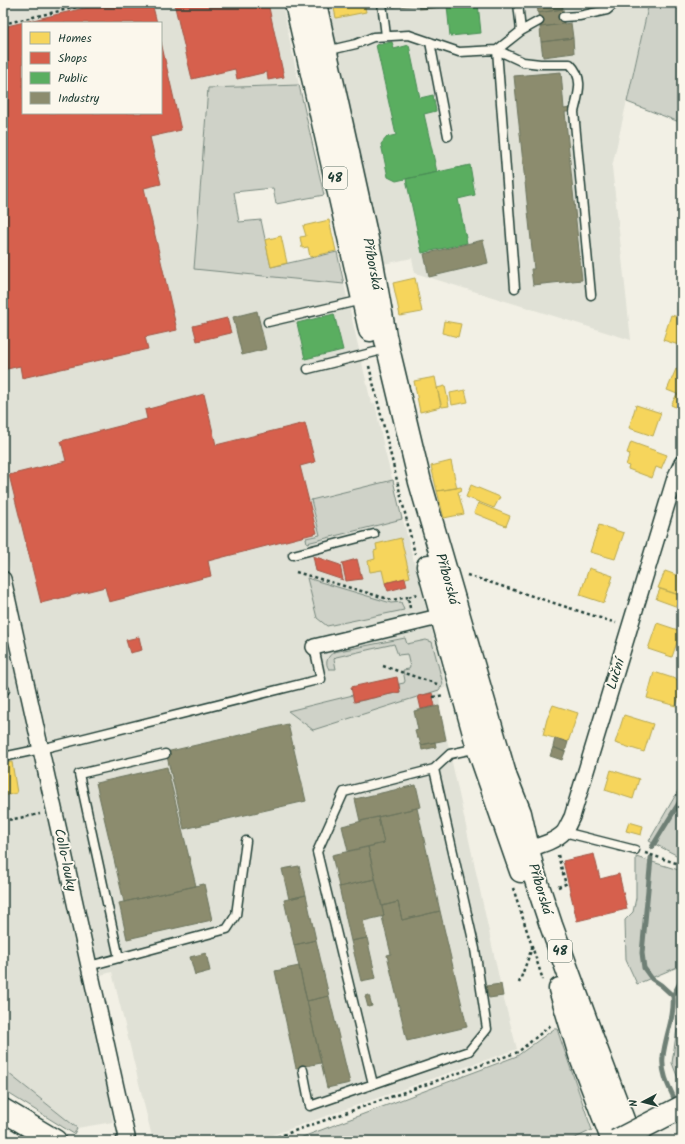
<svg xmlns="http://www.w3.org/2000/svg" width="685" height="1144" font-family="Kalam,sans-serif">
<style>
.built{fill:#e0e1d6;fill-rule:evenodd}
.green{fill:#cfd2c8;stroke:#77887e}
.homes{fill:#f6d55c;stroke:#b6a750}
.shops{fill:#d6604d;stroke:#9f5646}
.public{fill:#5aae61;stroke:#488c54}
.industry{fill:#8c8c6e;stroke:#6b745d}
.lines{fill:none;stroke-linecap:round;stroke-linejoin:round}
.stream{stroke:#6e7f75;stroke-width:5}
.lane-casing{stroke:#1f3d34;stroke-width:11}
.street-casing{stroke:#1f3d34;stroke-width:18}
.secondary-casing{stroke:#1f3d34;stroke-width:25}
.primary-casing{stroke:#1f3d34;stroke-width:25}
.path{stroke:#1f3d34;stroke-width:2.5;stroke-dasharray:3 3;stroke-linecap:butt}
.lane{stroke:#fbf7ec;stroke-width:8}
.street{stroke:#fbf7ec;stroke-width:15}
.secondary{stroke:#fbf7ec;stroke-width:22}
.primary{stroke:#fbf7ec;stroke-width:22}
.highway-bridge-casing{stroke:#1f3d34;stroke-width:25;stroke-linecap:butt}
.highway-bridge{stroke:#fbf7ec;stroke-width:22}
.labels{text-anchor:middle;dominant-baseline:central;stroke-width:4;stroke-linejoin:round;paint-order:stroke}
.shield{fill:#fbf7ec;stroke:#61756b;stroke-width:1}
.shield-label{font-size:13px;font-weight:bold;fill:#1f3d34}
.street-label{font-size:14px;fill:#1f3d34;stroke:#fbf7ec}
</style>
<rect width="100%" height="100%" fill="#f2f0e5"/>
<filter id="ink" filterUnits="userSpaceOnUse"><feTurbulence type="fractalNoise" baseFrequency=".025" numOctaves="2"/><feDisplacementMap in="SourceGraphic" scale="8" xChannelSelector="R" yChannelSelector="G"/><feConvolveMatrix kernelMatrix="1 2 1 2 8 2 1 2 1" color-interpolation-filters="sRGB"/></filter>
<g filter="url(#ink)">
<path class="built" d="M 3,3 L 282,3 L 299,85 L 208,88 L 194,268 L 344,284 L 370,398 L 372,404 L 375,403 L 384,448 L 447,687 L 439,690 L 440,707 L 503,996 L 517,1049 L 255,1141 L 153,1141 L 112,972 L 86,979 L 104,1064 L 113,1122 L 77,1128 L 3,1069 L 3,620 L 38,772 L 55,767 L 3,542 ZM 23,23 L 161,23 L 161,113 L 23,113 Z
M 325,3 L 649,3 L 612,167 L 631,340 L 415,273 L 412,258 L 384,264 Z"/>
<path class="green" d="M 649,3 L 682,3 L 682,123 L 627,102 Z
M 299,85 L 324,195 L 276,204 L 273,188 L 234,192 L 239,222 L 261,220 L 271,267 L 337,252 L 344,284 L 194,269 L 208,88 Z
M 393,480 L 402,519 L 307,543 L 306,538 L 320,535 L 311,500 Z
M 307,578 L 391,603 L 401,602 L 404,610 L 327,626 L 317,618 Z
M 405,638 L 407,644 L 426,640 L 432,642 L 443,684 L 439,690 L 313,730 L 288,711 L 353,695 L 355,702 L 400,692 L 399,684 L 404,683 L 405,681 L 403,670 L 409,669 L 410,667 L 407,654 L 398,655 L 394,644 L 336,657 L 334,659 L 336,669 L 329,669 C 324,663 328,656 334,652 Z
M 682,784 L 682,858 L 649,841 Z
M 636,857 L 682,871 L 682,965 L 637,984 L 626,960 L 625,920 L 633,912 L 636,898 Z
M 682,994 L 682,1079 L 679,1081 L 672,1063 Z
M 554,1029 L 557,1029 L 592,1130 L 569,1141 L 292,1141 L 517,1056 Z
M 3,1069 L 77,1128 L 74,1134 L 3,1090 Z"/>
<path class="homes" d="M 333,3 L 364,3 L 366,12 L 336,18 Z
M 682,213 L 682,229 L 678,228 Z
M 329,220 L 336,251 L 310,257 L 308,247 L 302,248 L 300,237 L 306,236 L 303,226 Z
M 281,236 L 287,263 L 271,267 L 265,240 Z
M 415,278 L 422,312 L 400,316 L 393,283 Z
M 671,315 L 682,318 L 682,346 L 663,340 Z
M 444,321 L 461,324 L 458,337 L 442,333 Z
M 676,369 L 682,372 L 682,396 L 667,390 Z
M 435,377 L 441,407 L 420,412 L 414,381 Z
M 445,386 L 449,406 L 442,407 L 437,388 Z
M 465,390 L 468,402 L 452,405 L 450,393 Z
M 677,394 L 682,396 L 682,410 L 671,405 Z
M 636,405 L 661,413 L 653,436 L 629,428 Z
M 631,442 L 667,455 L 661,469 L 656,467 L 652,478 L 628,469 L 629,466 L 626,465 L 630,454 L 627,453 Z
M 451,461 L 457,488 L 437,491 L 431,466 Z
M 471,485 L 500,497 L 494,508 L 466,497 Z
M 461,487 L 462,490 L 458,492 L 464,514 L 444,518 L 437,491 Z
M 478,503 L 510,516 L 506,526 L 474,513 Z
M 599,525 L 624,533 L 615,559 L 590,552 Z
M 682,531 L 682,548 L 678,547 Z
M 401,538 L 410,577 L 385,583 L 382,570 L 370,572 L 368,561 L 375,559 L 374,551 L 377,550 L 376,544 Z
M 589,568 L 613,576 L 604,603 L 580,595 Z
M 665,571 L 682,577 L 682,591 L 680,595 L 658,588 Z
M 660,589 L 682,596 L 678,607 L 656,599 Z
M 657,623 L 681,631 L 672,657 L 648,649 Z
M 654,672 L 682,681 L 682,695 L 679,695 L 676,706 L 647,698 Z
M 553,705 L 578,713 L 568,742 L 543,735 L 547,719 Z
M 624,715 L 653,724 L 644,752 L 615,743 Z
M 12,762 L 17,793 L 3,796 L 3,764 Z
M 611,770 L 639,779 L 633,799 L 605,790 Z
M 629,822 L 643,826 L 641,835 L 626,831 Z"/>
<path class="shops" d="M 106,3 L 152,3 L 157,23 L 23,23 L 23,113 L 161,113 L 161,42 L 181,130 L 150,137 L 161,184 L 144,188 L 177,330 L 145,337 L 148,349 L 22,378 L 20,366 L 3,370 L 3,27 Z
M 174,3 L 268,3 L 284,77 L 268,80 L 267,72 L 237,79 L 235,69 L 192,79 Z
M 227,318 L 231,333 L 197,341 L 193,326 Z
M 204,394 L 216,445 L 305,423 L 315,462 L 300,466 L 317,533 L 208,561 L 211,576 L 109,602 L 105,587 L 41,603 L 9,475 L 66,461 L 61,441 L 147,419 L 145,410 Z
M 313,556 L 340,565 L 343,580 L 316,571 Z
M 357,559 L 362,579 L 346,581 L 342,563 Z
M 405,578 L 407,586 L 388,591 L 385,583 Z
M 139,637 L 142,650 L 130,653 L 126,640 Z
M 397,677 L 400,692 L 354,702 L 351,687 Z
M 432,693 L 435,706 L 421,709 L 418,696 Z
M 594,854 L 600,879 L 619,874 L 627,909 L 577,921 L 563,861 Z"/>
<path class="public" d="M 446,3 L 462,3 L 462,4 L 447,6 Z
M 462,3 L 478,3 L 481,33 L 450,36 L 447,6 L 462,4 Z
M 562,3 L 578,3 L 578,4 L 562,6 Z
M 392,42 L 394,49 L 409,45 L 420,98 L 433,95 L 436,111 L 424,114 L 437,172 L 396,181 L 388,177 L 381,144 L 387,137 L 396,135 L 376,45 Z
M 470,165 L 475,195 L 458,199 L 467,243 L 422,253 L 406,179 Z
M 334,314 L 343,350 L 305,359 L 297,323 Z"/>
<path class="industry" d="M 392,3 L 418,3 L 418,5 L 393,7 Z
M 418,3 L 446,3 L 447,7 L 419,9 Z
M 537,3 L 562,3 L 563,9 L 538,13 Z
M 563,9 L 564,24 L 540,27 L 538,13 Z
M 571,23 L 573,38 L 541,42 L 540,27 Z
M 573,38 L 574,53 L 543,57 L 541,42 Z
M 561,72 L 564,109 L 570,108 L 570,112 L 565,112 L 582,280 L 533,285 L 531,269 L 534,269 L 514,76 Z
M 483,240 L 488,263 L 429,277 L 424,254 Z
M 257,311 L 266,349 L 242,355 L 233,317 Z
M 439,706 L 446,740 L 421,745 L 419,738 L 417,738 L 415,731 L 418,730 L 414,711 Z
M 288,724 L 306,801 L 184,829 L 166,752 Z
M 555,738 L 568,742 L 565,752 L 553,747 Z
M 435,742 L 436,747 L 422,750 L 421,745 Z
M 553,747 L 565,752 L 562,760 L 550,756 Z
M 167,767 L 196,886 L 124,902 L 96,783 Z
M 416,785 L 421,807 L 360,821 L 355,799 Z
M 417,808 L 440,911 L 402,920 L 398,902 L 382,906 L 368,847 L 384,843 L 378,817 Z
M 378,817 L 384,843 L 348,851 L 342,826 Z
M 368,847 L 375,879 L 339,887 L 332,855 Z
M 299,866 L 306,895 L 289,899 L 282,869 Z
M 375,879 L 384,916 L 363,921 L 367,938 L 351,941 L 339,887 Z
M 204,884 L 212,920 L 127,939 L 119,903 Z
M 306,895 L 316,940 L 294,945 L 284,900 Z
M 398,902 L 402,920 L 440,911 L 467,1027 L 407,1041 L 387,955 L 391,954 L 382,917 L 384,916 L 382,906 Z
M 367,938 L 376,978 L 361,981 L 351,941 Z
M 316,940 L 329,996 L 307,1001 L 294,945 Z
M 206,953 L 210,971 L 195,975 L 190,957 Z
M 299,966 L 321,1063 L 296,1068 L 275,971 Z
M 501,984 L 503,996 L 489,998 L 486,986 Z
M 369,995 L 372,1006 L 368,1007 L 365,996 Z
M 329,996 L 350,1083 L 327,1088 L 307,1001 Z"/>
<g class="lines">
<path class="stream" d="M 652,847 L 682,798
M 651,858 L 642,953 L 644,968 L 652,979 L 661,985 L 673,996 C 675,1017 665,1036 663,1057 C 661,1074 670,1089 677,1104
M 673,996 L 682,979"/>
<defs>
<path id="lane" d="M 382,3 L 386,36
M 518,3 L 521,31
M 563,17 L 579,16 L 607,10 L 615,3
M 430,42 L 448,136
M 326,51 L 356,44 L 373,37 L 409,35 L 459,52 L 497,50 L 521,31 L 539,21
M 515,288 L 497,50 L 523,62 L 540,64 L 570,64 C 585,79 578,94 574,112 L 591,295
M 268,322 L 362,300
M 308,369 L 375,352
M 293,555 L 374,534
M 3,691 L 5,690
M 3,757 L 41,749 L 321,679 L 314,647
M 564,832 L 635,850
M 119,958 L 79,774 L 165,754
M 89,966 L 227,929 L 236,915 L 246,841
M 303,1070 L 310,1106 L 469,1051 L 487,1029 L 475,949 L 434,769 L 450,754 L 478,748
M 373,1084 L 317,852 L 344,792 L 434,769"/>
<path id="street" d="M 3,579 L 127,1137 L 124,1141
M 314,647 L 451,614
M 519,852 C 533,847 554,843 564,832 C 567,828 569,822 572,817 L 675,478 L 682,463"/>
<path id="secondary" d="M 3,1110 L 55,1141"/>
<path id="primary" d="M 296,3 L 370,330
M 315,3 L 371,257 L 385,336 L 420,482 L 506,778 L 520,813 L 533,871 L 551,925 L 597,1051 L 631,1141
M 428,566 L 478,748 L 521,871
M 560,989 L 580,1055 L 613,1141"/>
</defs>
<use href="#lane" class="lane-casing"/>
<use href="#street" class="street-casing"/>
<use href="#secondary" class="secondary-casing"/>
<use href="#primary" class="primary-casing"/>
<path class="path" d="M 3,24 L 94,3
M 369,366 L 415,554
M 296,572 L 392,600 L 408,597
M 467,575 L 616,623
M 410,608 L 408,597 L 418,594
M 383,666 L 440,685
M 433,697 L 444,695
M 3,821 L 40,814
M 645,853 L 682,865
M 558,855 L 566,885
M 558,887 L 568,883
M 513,888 L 543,980
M 519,983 L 532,948
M 266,1141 L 518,1052 L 551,1025"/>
<use href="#lane" class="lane"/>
<use href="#street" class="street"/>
<use href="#secondary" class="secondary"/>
<use href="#primary" class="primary"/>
<defs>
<path id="highway-bridge" d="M 616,1141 L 682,1107"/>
</defs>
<use href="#highway-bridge" class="highway-bridge-casing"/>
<use href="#highway-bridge" class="highway-bridge"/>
</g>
</g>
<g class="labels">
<g class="shield">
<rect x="323" y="167" width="24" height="22" rx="3"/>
<rect x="548" y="940" width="24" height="22" rx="3"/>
</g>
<g class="shield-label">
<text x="335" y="178">48</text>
<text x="560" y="951">48</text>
</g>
<g class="street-label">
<text transform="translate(372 264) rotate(79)">Příborská</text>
<text transform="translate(447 579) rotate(74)">Příborská</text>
<text transform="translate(616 674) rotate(-73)">Luční</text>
<text transform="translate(65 860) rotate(78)">Collo-louky</text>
<text transform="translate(540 889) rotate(73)">Příborská</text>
</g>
</g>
<rect width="685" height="1144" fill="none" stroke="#fbf7ec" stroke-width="16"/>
<rect x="8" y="8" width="669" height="1128" fill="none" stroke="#1f3d34" stroke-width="1.5" filter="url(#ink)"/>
<rect x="22" y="22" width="140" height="92" fill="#fbf7ec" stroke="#a3ada2"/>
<rect x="30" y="32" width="20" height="12" fill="#f6d55c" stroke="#a3ada2"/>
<text x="58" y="42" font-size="12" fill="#1f3d34">Homes</text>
<rect x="30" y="52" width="20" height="12" fill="#d6604d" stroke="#a3ada2"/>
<text x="58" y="62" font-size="12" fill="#1f3d34">Shops</text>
<rect x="30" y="72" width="20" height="12" fill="#5aae61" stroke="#a3ada2"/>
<text x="58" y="82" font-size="12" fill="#1f3d34">Public</text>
<rect x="30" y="92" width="20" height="12" fill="#8c8c6e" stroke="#a3ada2"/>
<text x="58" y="102" font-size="12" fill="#1f3d34">Industry</text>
<g transform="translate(643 1102) rotate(263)" stroke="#fbf7ec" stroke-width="3" paint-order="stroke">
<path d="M0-3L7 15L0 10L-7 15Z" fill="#1f3d34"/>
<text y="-6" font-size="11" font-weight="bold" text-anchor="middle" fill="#1f3d34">N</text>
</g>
</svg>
